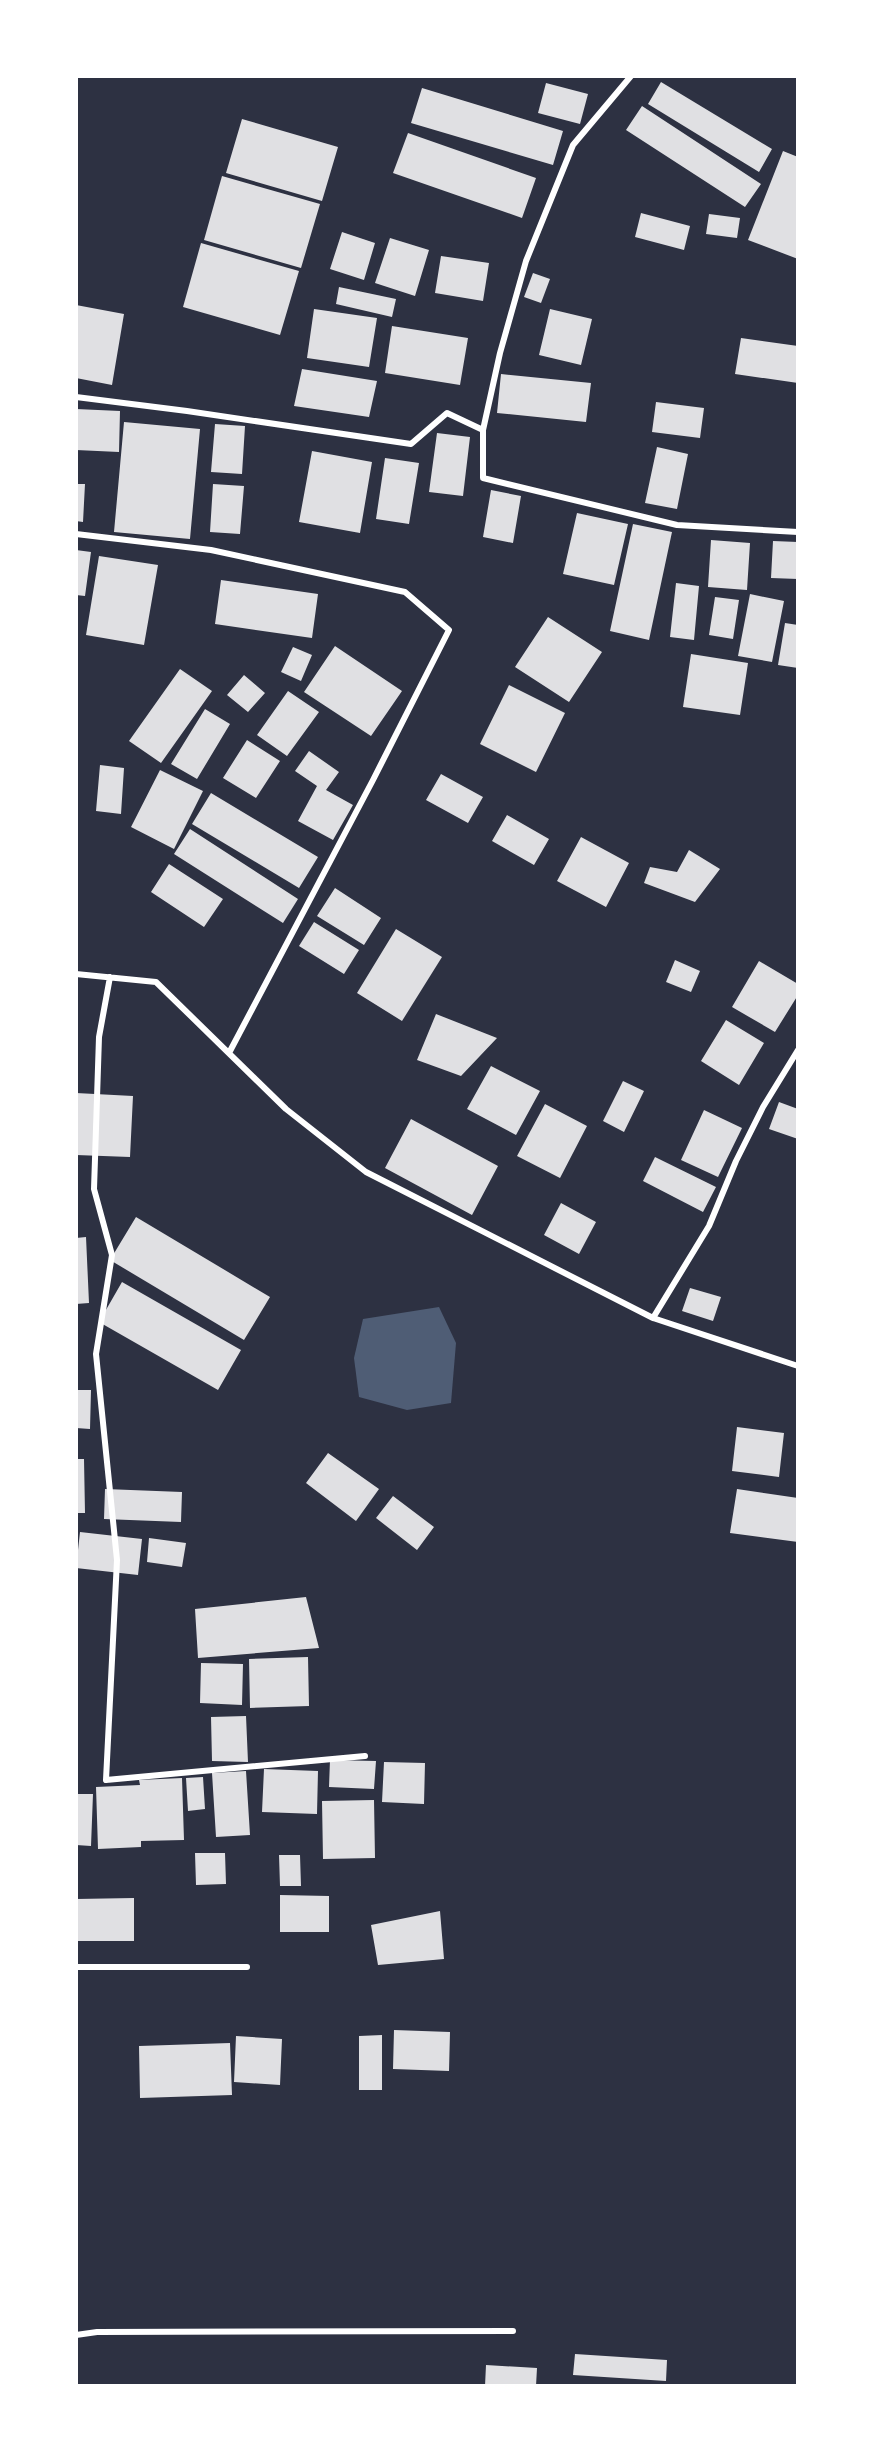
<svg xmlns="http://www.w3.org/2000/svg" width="874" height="2462" font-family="Lato,sans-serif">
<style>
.water{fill:#4f5d75}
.building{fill:#e0e0e3}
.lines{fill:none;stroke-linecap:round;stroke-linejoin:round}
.minor{stroke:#fff;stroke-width:6}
</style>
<rect width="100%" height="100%" fill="#2d3142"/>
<path class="water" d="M 439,1307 L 456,1343 L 451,1403 L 407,1410 L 359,1397 L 354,1358 L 363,1319 Z"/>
<path class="building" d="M 661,82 L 772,149 L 759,172 L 648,104 Z
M 546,83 L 588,94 L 580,124 L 538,113 Z
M 422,88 L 563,131 L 553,165 L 411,123 Z
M 642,106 L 761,184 L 745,207 L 626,130 Z
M 242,119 L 338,147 L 322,201 L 226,173 Z
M 408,133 L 536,178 L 522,218 L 393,173 Z
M 783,151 L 798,157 L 798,259 L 748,240 Z
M 222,176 L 320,204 L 301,268 L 204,240 Z
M 641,213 L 690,226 L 684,250 L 635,237 Z
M 709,214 L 740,218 L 737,238 L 706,234 Z
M 342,232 L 375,243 L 364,280 L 330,269 Z
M 390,238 L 429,250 L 415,296 L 375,283 Z
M 201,243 L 299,271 L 280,335 L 183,307 Z
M 441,256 L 489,263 L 483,301 L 435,293 Z
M 533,273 L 550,279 L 541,303 L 524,297 Z
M 339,287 L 396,299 L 392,317 L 336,304 Z
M 76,305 L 124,314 L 112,385 L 76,378 Z
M 314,309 L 377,318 L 369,367 L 307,358 Z
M 550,309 L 592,319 L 581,365 L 539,355 Z
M 392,326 L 468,338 L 460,385 L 385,373 Z
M 741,338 L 798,346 L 798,383 L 735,374 Z
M 302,369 L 377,381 L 369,417 L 294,406 Z
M 501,374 L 591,383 L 586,422 L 497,413 Z
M 656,402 L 704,408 L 700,438 L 652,432 Z
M 76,409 L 120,411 L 119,452 L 76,450 Z
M 124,422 L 200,429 L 190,539 L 114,532 Z
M 215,424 L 245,426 L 242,474 L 211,472 Z
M 437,433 L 470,437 L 463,496 L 429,492 Z
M 657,447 L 688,454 L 677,509 L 645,503 Z
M 312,451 L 372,462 L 360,533 L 299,522 Z
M 385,458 L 419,463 L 409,524 L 376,519 Z
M 76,484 L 85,484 L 83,522 L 76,521 Z
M 213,484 L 244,486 L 240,534 L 210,532 Z
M 491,490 L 521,496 L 513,543 L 483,537 Z
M 577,513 L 628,524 L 614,585 L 563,574 Z
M 633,524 L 672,532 L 649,640 L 610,631 Z
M 711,540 L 750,543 L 747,590 L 708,587 Z
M 773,541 L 798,542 L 798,579 L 771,578 Z
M 76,550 L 91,552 L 85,596 L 76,595 Z
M 99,556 L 158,565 L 144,645 L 86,635 Z
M 221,580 L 318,594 L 312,638 L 215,624 Z
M 676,583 L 699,586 L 694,640 L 670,637 Z
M 750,594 L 784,601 L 772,662 L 738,656 Z
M 715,597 L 739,600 L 733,639 L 709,635 Z
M 548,617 L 602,652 L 569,702 L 515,667 Z
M 785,623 L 798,625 L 798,668 L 778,665 Z
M 335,646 L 402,691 L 371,736 L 304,692 Z
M 293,647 L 312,655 L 301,681 L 281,672 Z
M 691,654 L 748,663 L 740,715 L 683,707 Z
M 180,669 L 212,691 L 161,763 L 129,741 Z
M 244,675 L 265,693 L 248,712 L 227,695 Z
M 509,685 L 565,713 L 536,772 L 480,744 Z
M 288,691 L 319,712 L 287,756 L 257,735 Z
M 205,709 L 230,724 L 197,779 L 171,764 Z
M 247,740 L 280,761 L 256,798 L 223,778 Z
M 309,751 L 339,772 L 326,790 L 353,805 L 333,840 L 298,821 L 317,786 L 295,771 Z
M 100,765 L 124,768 L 121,814 L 96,811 Z
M 160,770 L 203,791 L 174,849 L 131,827 Z
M 441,774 L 483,797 L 468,823 L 426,800 Z
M 211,793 L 318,857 L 299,888 L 192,824 Z
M 507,815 L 549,839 L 534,865 L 492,841 Z
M 190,829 L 298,899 L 283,923 L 174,854 Z
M 581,837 L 629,863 L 606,907 L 557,881 Z
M 689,850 L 720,869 L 695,902 L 644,883 L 650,867 L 677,872 Z
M 169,864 L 223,899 L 204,927 L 151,892 Z
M 335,888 L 381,918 L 364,945 L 317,916 Z
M 314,922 L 359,950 L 344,974 L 299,946 Z
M 396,929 L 442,957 L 402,1021 L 357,993 Z
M 675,960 L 700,971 L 691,992 L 666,982 Z
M 759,961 L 798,984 L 798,995 L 775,1032 L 732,1007 Z
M 436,1014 L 497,1038 L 461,1076 L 417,1060 Z
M 726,1020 L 764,1043 L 739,1085 L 701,1061 Z
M 491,1066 L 540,1091 L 516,1135 L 467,1109 Z
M 623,1081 L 644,1091 L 624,1132 L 603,1121 Z
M 76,1093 L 133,1096 L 130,1157 L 76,1155 Z
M 779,1102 L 798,1109 L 798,1139 L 769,1129 Z
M 545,1104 L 587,1126 L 560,1178 L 517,1156 Z
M 704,1110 L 742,1128 L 718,1177 L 681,1160 Z
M 411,1119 L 498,1166 L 472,1215 L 385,1168 Z
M 655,1157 L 716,1187 L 703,1212 L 643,1181 Z
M 561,1203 L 596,1222 L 579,1254 L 544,1235 Z
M 136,1217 L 270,1297 L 244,1340 L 110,1260 Z
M 86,1237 L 89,1303 L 76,1304 L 76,1238 Z
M 122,1282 L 241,1350 L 218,1390 L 99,1322 Z
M 690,1288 L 721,1297 L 713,1321 L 682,1311 Z
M 76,1390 L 91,1390 L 90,1429 L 76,1428 Z
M 737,1427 L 784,1433 L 779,1477 L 732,1471 Z
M 328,1453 L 379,1489 L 356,1521 L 306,1483 Z
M 76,1459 L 84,1459 L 85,1513 L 76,1513 Z
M 105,1489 L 182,1492 L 181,1522 L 104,1519 Z
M 737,1489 L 798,1498 L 798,1542 L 730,1533 Z
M 393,1496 L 434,1527 L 417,1550 L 376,1518 Z
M 80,1532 L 142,1539 L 138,1575 L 76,1568 Z
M 149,1538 L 186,1543 L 182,1567 L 147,1562 Z
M 306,1597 L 319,1648 L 198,1658 L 195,1609 Z
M 308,1657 L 309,1706 L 250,1708 L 249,1659 Z
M 201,1663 L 243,1664 L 242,1705 L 200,1703 Z
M 246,1716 L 248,1762 L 212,1761 L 211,1717 Z
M 330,1760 L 376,1761 L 374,1789 L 329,1787 Z
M 384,1762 L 425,1763 L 424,1804 L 382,1802 Z
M 264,1769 L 318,1771 L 317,1814 L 262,1812 Z
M 246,1771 L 250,1835 L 216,1837 L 212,1773 Z
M 203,1777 L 205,1809 L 188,1811 L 186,1778 Z
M 182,1778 L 184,1840 L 141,1841 L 141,1847 L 98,1849 L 96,1787 L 140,1785 L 139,1780 Z
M 76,1794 L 93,1794 L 91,1846 L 76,1845 Z
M 374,1800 L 375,1858 L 323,1859 L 322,1801 Z
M 195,1853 L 225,1853 L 226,1884 L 196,1885 Z
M 279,1855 L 300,1855 L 301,1886 L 280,1886 Z
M 280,1895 L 329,1896 L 329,1932 L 280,1932 Z
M 134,1898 L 134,1941 L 76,1941 L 76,1899 Z
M 440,1911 L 444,1959 L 378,1965 L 371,1925 Z
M 394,2030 L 450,2032 L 449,2071 L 393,2069 Z
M 382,2035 L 382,2090 L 359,2090 L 359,2036 Z
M 236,2036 L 282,2039 L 280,2085 L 234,2082 Z
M 230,2043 L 232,2095 L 140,2098 L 139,2046 Z
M 575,2354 L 667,2360 L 666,2381 L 573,2375 Z
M 486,2365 L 537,2368 L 536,2386 L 485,2386 Z"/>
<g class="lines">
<path class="minor" d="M 76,397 L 187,411 L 411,444 L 447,413 L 483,430 L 483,478 L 677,525 L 798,532
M 483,430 L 500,353 L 526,261 L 573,145 L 631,76
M 76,534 L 211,550 L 405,592 L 449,630 L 373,780 L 229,1053
M 76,974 L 156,982 L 286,1109 L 366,1172 L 653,1318 L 798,1366
M 110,977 L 99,1037 L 94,1189 L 112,1255 L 96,1354 L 117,1560 L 106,1780 L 365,1756
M 653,1318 L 709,1226 L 736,1161 L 763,1107 L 798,1050
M 76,1967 L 247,1967
M 76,2335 L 97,2332 L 513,2331"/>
</g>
<rect width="874" height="2462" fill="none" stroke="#ffffff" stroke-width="156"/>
</svg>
